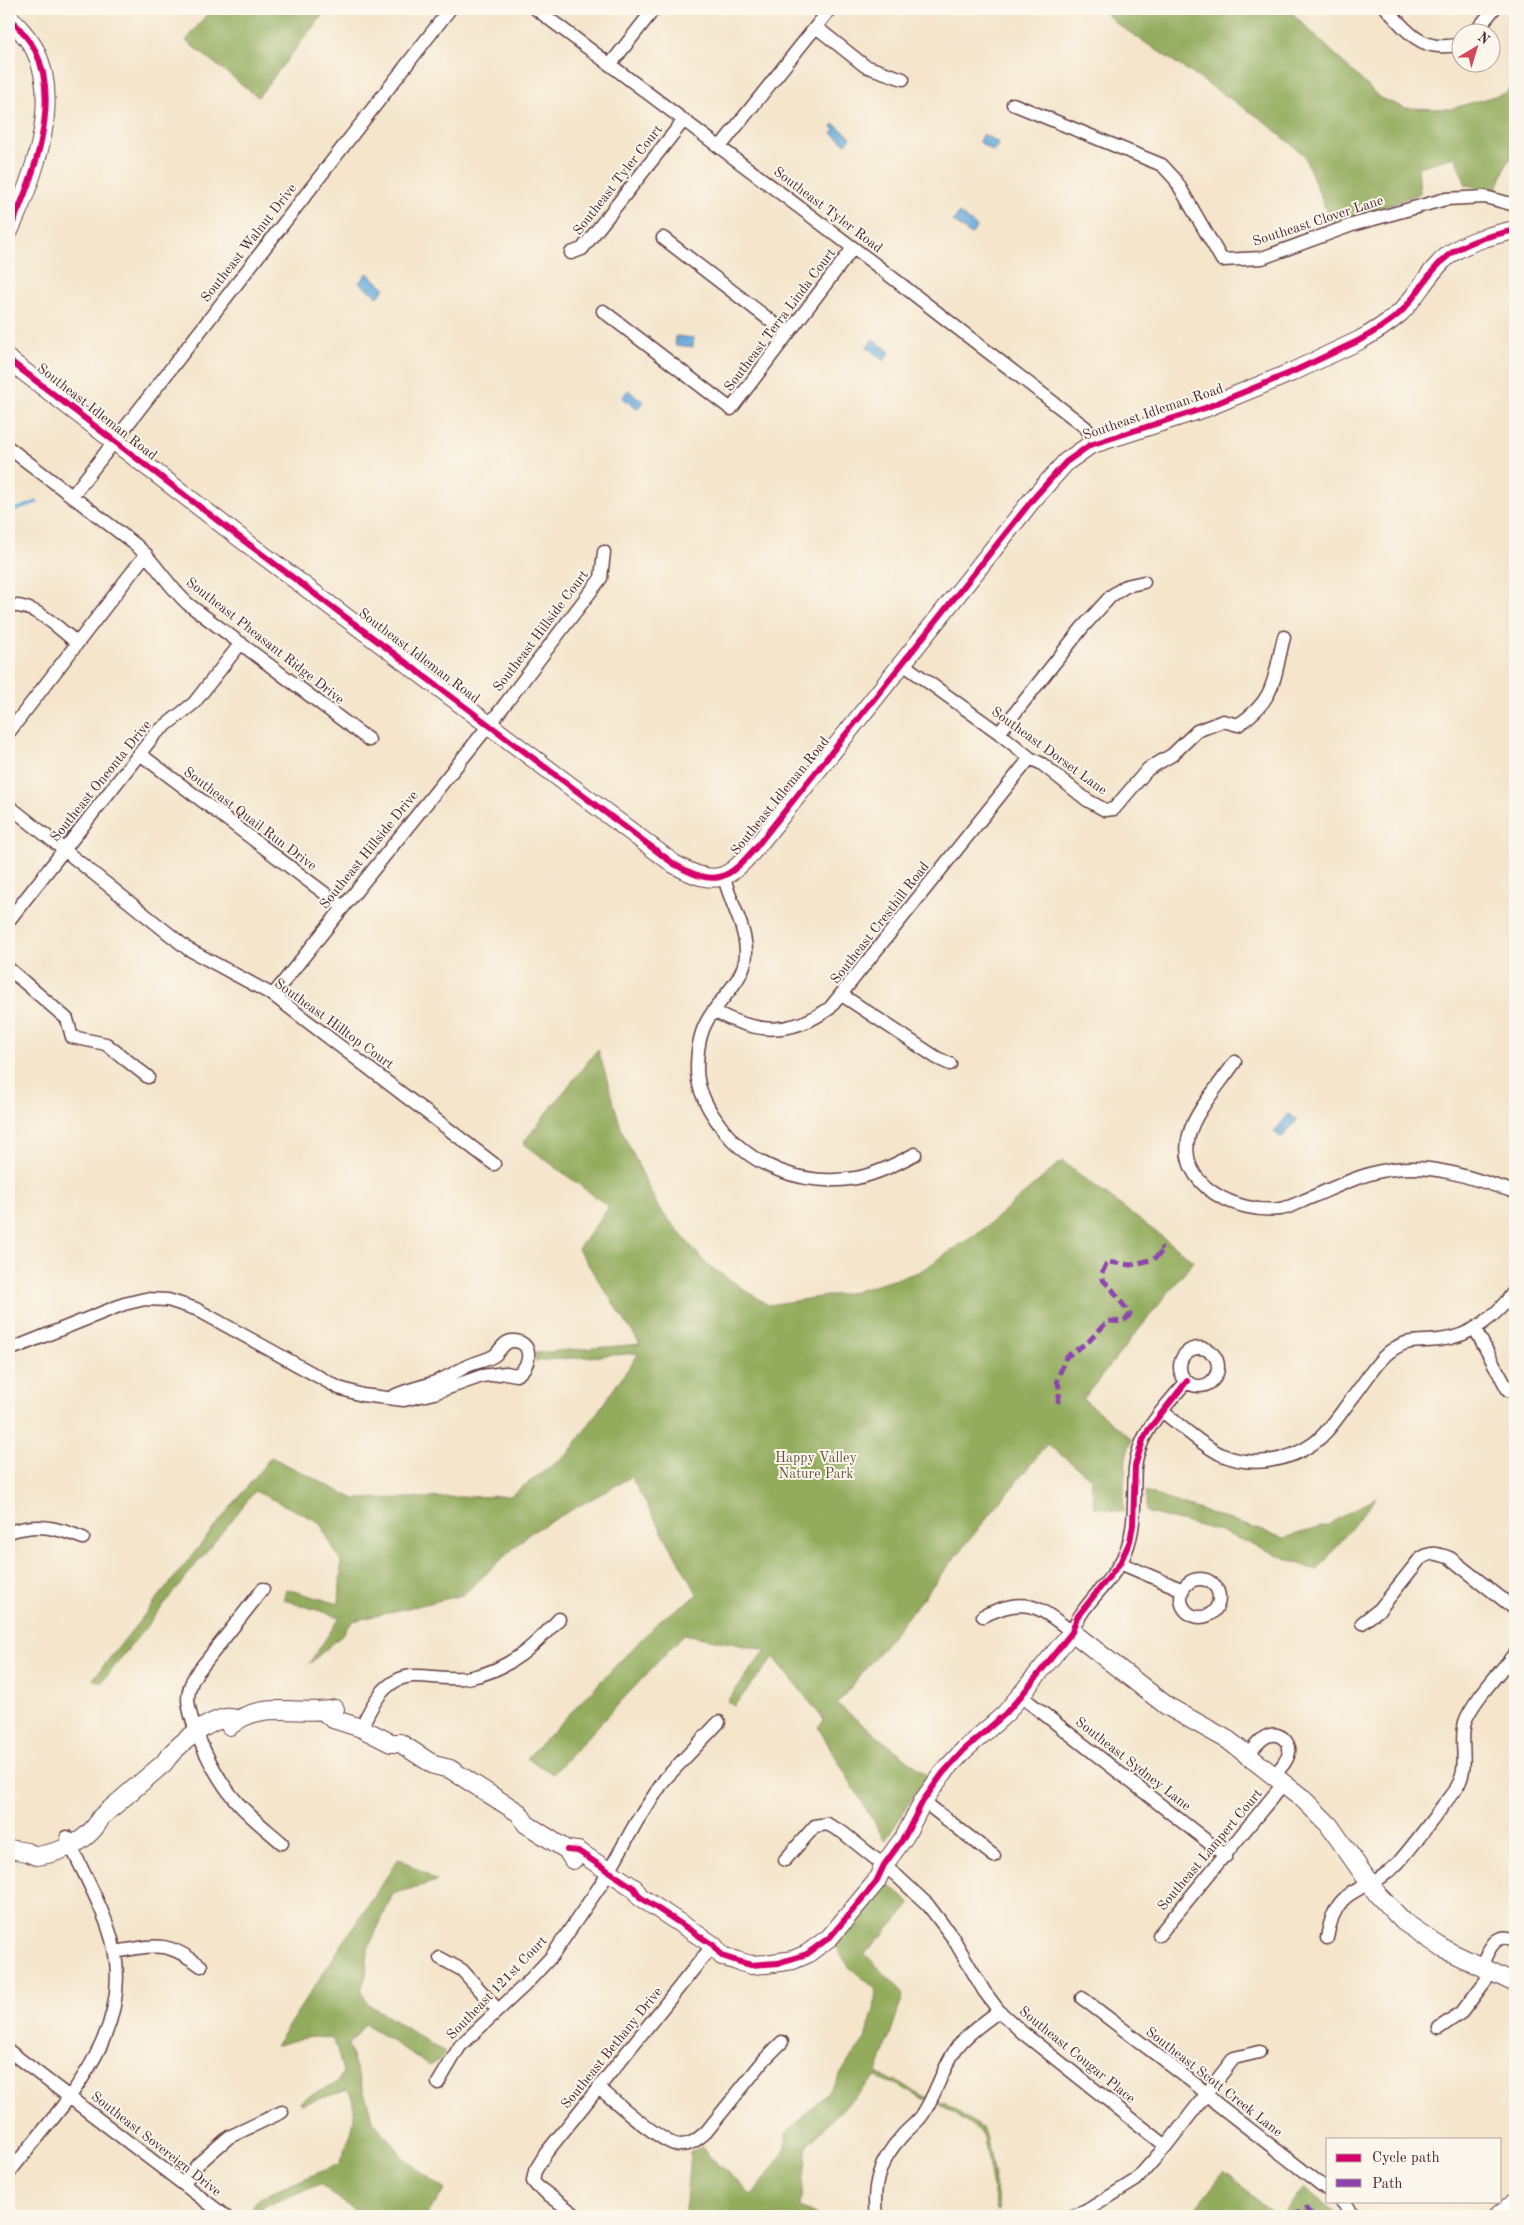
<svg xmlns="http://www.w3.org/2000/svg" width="1524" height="2225" font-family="'Old Standard TT',serif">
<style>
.forest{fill:#92ab5c;stroke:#6e6544}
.water{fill:#63a7d8;stroke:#566382}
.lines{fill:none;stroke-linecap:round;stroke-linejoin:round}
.stream{stroke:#63a7d8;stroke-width:3}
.street-casing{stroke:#643d43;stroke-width:15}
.secondary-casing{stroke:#643d43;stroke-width:20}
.street{stroke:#fff;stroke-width:12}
.secondary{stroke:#fff;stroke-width:18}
.quiet{stroke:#8e44ad;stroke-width:5;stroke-dasharray:10 5;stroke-linecap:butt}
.cycleway-casing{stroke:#fbf7ec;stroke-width:9}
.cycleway{stroke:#d6006c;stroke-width:6}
.labels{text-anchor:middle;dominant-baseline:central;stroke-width:4;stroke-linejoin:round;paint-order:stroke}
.street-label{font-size:14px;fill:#4a1f2b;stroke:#fbf7ec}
.park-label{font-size:14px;fill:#6b513d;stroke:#fbf7ec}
</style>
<rect width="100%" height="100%" fill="#fbf7ec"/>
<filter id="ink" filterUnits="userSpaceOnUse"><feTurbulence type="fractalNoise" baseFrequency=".02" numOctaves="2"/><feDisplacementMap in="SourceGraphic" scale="10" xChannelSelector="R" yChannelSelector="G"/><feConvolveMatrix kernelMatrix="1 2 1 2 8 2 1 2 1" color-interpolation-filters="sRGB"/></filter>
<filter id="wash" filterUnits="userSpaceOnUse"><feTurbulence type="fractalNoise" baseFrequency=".0096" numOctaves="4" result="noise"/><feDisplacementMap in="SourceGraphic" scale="20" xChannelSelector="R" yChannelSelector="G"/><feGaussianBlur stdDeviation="1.12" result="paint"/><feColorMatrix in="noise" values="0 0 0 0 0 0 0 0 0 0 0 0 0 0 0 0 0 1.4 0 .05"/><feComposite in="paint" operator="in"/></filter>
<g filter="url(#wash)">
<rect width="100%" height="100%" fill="#f4e5cb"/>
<path class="forest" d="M 211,9 L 327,9 L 258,97 L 186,41 Z
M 1101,9 L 1288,9 L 1380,98 L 1405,108 L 1450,109 L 1505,93 L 1515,83 L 1515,154 L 1507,163 L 1496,191 L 1466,185 L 1455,157 L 1418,167 L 1420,193 L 1333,228 L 1304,155 L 1264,121 L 1117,24 Z
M 598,1049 L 622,1131 L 658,1207 L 706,1264 L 768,1305 L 853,1292 L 919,1272 L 981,1231 L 1062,1161 L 1194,1261 L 1083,1399 L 1132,1439 L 1126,1457 L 1123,1512 L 1094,1507 L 1091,1478 L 1047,1444 L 837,1704 L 927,1775 L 885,1841 L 818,1727 L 824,1720 L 774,1657 L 734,1706 L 727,1701 L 766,1650 L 684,1634 L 553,1774 L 527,1758 L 660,1620 L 698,1595 L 631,1477 L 530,1533 L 463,1595 L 353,1621 L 339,1638 L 309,1664 L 340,1617 L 284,1600 L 286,1589 L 339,1604 L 341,1562 L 319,1522 L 255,1491 L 101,1683 L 93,1679 L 271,1457 L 355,1499 L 510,1496 L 568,1454 L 639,1353 L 536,1361 L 535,1353 L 640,1344 L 578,1249 L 609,1207 L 523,1143 Z
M 1146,1492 L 1284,1538 L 1328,1525 L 1376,1497 L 1317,1571 L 1222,1532 L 1146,1512 Z
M 399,1858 L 437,1881 L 393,1894 L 368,1949 L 366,1975 L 361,1990 L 367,2003 L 445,2053 L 440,2060 L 429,2065 L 365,2024 L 348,2045 L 374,2122 L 407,2161 L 445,2190 L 425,2216 L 361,2216 L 320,2184 L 265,2206 L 257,2216 L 245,2216 L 259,2198 L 339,2164 C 349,2139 362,2115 348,2090 L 301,2104 L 300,2101 L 338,2082 L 343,2071 L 334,2040 C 313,2033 296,2040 275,2046 Z
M 886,1886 L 890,1886 L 911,1904 L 865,1954 L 904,1993 L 877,2074 L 900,2082 L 923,2097 L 933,2098 L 943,2104 L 944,2102 L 981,2128 L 987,2139 L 1000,2211 L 997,2210 L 984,2139 L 977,2129 L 933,2099 L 922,2099 L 900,2086 L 874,2077 L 808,2145 L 800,2207 L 820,2216 L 685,2216 L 690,2152 L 702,2147 L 708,2155 L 752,2195 L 784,2152 L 786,2134 L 835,2084 L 848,2062 L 865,2039 L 874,2010 L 876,1989 L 849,1967 L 835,1945 Z
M 1223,2172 L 1279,2216 L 1189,2216 Z
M 1304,2188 L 1340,2216 L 1281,2216 Z"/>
<path class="water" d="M 834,124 L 851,137 L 846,144 L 832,133 L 835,130 L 832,127 Z
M 983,134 L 999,143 L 994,151 L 984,146 L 979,141 Z
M 959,213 L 977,227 L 971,235 L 953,221 Z
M 367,273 L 385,288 L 378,297 L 359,283 Z
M 676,336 L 694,338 L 693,347 L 675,345 Z
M 873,339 L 890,352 L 884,361 L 867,347 Z
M 628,390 L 644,402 L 638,409 L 622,398 Z
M 1289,1114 L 1297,1120 L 1282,1138 L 1274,1132 Z"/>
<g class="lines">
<path class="stream" d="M 9,512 L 37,502"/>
</g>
</g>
<g filter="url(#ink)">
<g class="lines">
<defs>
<path id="street" d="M 536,9 L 876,265 L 1085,427 L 1097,442
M 1387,9 C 1403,27 1419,49 1446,46 C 1452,46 1457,46 1462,42
M 816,27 L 865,66 L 903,79
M 1475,32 L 1494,9
M 610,65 L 654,9
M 1013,104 L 1162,165 L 1175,179 L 1222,260 L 1262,258 L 1352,225 L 1446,199 L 1485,197 L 1515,205
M 720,147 L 830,9
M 663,238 L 788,334
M 571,253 L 582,249 L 684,120
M 603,311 L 731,409 L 853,248
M 9,448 L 136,545 C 156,563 168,586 188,604 L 369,740
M 72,496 L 450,9
M 9,606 C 35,603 58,628 77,643
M 903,664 L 999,733 L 1030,758 L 1042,764 L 1087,800 L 1105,810 L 1114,809 L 1148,769 L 1172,755 L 1197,731 L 1223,721 L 1238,725 C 1277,698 1273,679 1284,637
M 9,732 L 146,554
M 999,733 L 1082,628 L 1111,596 L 1126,586 L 1144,582
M 140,754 L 343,907
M 9,806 L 188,949 L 273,995 L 494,1164
M 724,877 C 730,903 746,926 746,953 C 746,979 719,999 707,1021 C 699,1035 697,1053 697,1069 C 697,1088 708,1109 719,1124 C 749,1167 804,1187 856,1178 C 877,1174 896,1164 915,1154
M 9,920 L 155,734 L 194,703 L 241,643
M 9,969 L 67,1019 L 72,1037 L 106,1044 L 148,1077
M 273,995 L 490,724 L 601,578 L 604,552
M 842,995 L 937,1058 L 950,1064
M 714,1011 C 756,1034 790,1036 830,1008 L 1030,758
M 1235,1062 C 1221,1083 1195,1111 1189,1135 C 1176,1186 1238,1214 1280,1209 C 1290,1208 1302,1201 1312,1197 C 1338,1186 1365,1172 1394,1169 C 1437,1164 1475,1179 1515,1192
M 1475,1329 L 1508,1390
M1180 1367a19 19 0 1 1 38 0a19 19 0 1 1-38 0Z
M 9,1350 L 124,1304 L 145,1299 L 168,1300 L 196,1309 L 339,1388 L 362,1395 L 404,1400 L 434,1393 L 482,1376 L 506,1373 L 516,1375 C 533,1366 533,1340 512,1341 C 503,1342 500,1351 495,1355 C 488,1360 477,1362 470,1365 C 460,1369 452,1375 442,1379 C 426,1387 408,1388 392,1397
M 1162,1411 C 1181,1426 1199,1443 1220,1454 C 1250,1468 1288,1462 1314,1443 C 1330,1431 1341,1412 1353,1397 C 1366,1381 1378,1358 1395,1348 C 1409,1339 1423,1342 1439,1340 C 1471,1337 1497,1316 1515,1290
M 9,1532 C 38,1523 55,1527 83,1538
M 1120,1563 L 1183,1590
M1181 1598a19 19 0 1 1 38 0a19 19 0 1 1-38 0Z
M 263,1589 L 196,1674 C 191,1682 188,1690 188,1700 C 191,1730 216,1778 236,1801 C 249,1816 266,1829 282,1843
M 983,1616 C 1026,1596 1037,1605 1072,1632 C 1083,1601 1114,1582 1126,1551 C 1137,1524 1133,1496 1135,1468 C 1138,1433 1166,1406 1187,1381
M 1362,1623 L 1380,1609 L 1419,1560 C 1430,1551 1437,1553 1450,1558 L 1515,1609
M 1021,1696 L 1226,1856
M 361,1728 C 372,1704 386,1676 415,1676 C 435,1676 452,1681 472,1677 C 510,1669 534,1646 559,1619
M 1248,1755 C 1256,1745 1268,1727 1283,1738 C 1287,1742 1290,1747 1289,1752 C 1288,1761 1279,1769 1274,1776
M 923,1801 L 994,1856
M 785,1860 L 815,1826 L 827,1824 L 842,1832 L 897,1876 L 928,1905 L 953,1938 L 984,1991 L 999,2011 L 1023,2033 L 1166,2146
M 1159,1935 L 1284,1783
M 1327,1938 C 1337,1879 1367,1897 1398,1863 C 1419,1839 1438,1812 1457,1787 C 1470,1766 1459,1745 1465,1722 C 1471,1703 1502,1670 1515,1653
M 115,1952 C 156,1945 166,1940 201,1966
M 440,1958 L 462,1970 L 497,2009
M 1481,1966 C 1488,1951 1496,1929 1515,1941
M 1082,1998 L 1199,2087 L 1216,2103 L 1328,2190
M 1439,2028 L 1462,2012 L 1493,1971
M 9,2051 L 225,2216
M 438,2083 L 460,2046 L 525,1985 L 552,1956 L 604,1880 L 637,1821 L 665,1779 L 719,1722
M 599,2088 C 615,2101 661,2143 678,2145 C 690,2146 698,2139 706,2132 L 765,2059 L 782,2042
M 9,2173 C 65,2101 144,2027 108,1927 C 97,1896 80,1867 67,1837
M 184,2183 L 198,2164 L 229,2137 L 282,2112
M 1341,2201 L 1356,2216
M 577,2216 L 537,2186 L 533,2181 L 535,2171 L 546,2153 L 713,1945
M 876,2216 C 872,2184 880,2160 902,2136 C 909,2128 918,2122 923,2114 C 937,2092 943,2066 958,2046 C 969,2032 986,2021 999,2011
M 1073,2216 L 1086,2211 L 1136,2180 L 1166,2146 L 1234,2058 L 1259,2052"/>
<path id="secondary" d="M 9,17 C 18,27 29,38 35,50 C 62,104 32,181 9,231
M 9,360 L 239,537 L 674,864 C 716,888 728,880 757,846 L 1033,499 L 1066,462 L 1090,445 L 1205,408 L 1290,373 L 1358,341 C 1373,333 1387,324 1400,313 C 1418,295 1429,270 1450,254 C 1470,240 1493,235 1515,230
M 324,1712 L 333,1719 L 361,1728 L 391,1743 L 400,1743 L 434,1765 L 450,1769 L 519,1813 L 526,1824 L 567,1850 L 573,1860
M 230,1726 C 259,1699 302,1716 335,1709
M 9,1849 L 27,1852 L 37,1856 C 62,1852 90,1841 101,1817 L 164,1763 C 174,1747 207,1721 226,1718 C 229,1717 234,1719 238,1719
M 567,1850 L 578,1851 L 634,1888 L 640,1897 L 713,1945 L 722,1956 L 737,1961 L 751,1965 L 766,1964 L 793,1960 L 807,1954 L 830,1937 L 876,1882 L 884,1865 L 905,1836 L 923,1801 L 943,1773 L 964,1750 L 1005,1714 L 1072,1632 L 1167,1706 L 1228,1740 L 1301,1797 L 1329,1825 L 1378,1895 L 1404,1922 L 1444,1949 L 1515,1983
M 1498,2216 L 1515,2202"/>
</defs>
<use href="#street" class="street-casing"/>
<use href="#secondary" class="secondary-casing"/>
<use href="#street" class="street"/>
<use href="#secondary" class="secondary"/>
<path class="quiet" d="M 1058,1403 L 1060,1390 L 1057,1380 L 1066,1357 L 1089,1341 L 1108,1321 C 1118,1321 1125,1324 1130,1314 L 1112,1289 L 1102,1279 L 1102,1273 L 1107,1262 L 1131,1265 L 1154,1259 L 1164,1250 L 1160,1247
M 1291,2216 L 1306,2209 L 1312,2216"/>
<defs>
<path id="cycleway" d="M 9,17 C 18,27 29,38 35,50 C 62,104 32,181 9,231
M 9,360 L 239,537 L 674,864 C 716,888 728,880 757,846 L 1033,499 L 1066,462 L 1090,445 L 1205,408 L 1290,373 L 1358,341 C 1373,333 1387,324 1400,313 C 1418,295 1429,270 1450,254 C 1470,240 1493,235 1515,230
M 567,1850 L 578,1851 L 634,1888 L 640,1897 L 713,1945 L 722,1956 L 737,1961 L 751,1965 L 778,1963 L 807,1954 L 830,1937 L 842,1923 L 876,1882 L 884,1865 L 905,1836 L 923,1801 L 943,1773 L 964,1750 L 1005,1714 L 1021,1696 L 1072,1632 L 1077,1617 L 1120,1563 L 1130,1541 L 1133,1525 L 1135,1466 L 1143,1440 L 1149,1429 L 1187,1381"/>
</defs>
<use href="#cycleway" class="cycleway-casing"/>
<use href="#cycleway" class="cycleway"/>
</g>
</g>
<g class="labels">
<g class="street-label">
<text transform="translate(618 180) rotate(-52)">Southeast Tyler Court</text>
<text transform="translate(828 210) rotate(37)">Southeast Tyler Road</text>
<text transform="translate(1318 221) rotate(-18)">Southeast Clover Lane</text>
<text transform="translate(249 243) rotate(-52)">Southeast Walnut Drive</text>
<text transform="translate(780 320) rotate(-53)">Southeast Terra Linda Court</text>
<text transform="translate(97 412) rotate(38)">Southeast Idleman Road</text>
<text transform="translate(1153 412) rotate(-19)">Southeast Idleman Road</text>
<text transform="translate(541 631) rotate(-53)">Southeast Hillside Court</text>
<text transform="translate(265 641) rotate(38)">Southeast Pheasant Ridge Drive</text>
<text transform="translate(419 656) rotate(37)">Southeast Idleman Road</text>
<text transform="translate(1049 751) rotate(36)">Southeast Dorset Lane</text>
<text transform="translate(101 781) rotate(-51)">Southeast Oneonta Drive</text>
<text transform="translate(780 796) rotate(-51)">Southeast Idleman Road</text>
<text transform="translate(250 819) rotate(37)">Southeast Quail Run Drive</text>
<text transform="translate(369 850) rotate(-51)">Southeast Hillside Drive</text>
<text transform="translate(880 923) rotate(-52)">Southeast Cresthill Road</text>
<text transform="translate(334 1024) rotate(36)">Southeast Hilltop Court</text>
<text transform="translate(1133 1764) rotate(38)">Southeast Sydney Lane</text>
<text transform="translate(1210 1850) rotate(-50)">Southeast Lampert Court</text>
<text transform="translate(497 1988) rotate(-46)">Southeast 121st Court</text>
<text transform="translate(612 2048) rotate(-51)">Southeast Bethany Drive</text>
<text transform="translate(1077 2055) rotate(39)">Southeast Cougar Place</text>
<text transform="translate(1214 2082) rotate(38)">Southeast Scott Creek Lane</text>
<text transform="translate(156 2144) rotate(38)">Southeast Sovereign Drive</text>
</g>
<g class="park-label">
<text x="816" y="1458">Happy Valley<tspan x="816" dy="16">Nature Park</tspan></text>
</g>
</g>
<rect width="1524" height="2225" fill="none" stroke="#fbf7ec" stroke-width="30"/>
<rect x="1326" y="2138" width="175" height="65" fill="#fbf7ec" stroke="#b4a19f"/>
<rect x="1336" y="2154" width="25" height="8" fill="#d6006c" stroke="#b4a19f"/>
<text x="1372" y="2162" font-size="15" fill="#4a1f2b">Cycle path</text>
<rect x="1336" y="2179" width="25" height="8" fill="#8e44ad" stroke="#b4a19f"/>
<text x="1372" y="2188" font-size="15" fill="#4a1f2b">Path</text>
<g transform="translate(1476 48) rotate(38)"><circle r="24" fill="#fbf7ec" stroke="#b4a19f"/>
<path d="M0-4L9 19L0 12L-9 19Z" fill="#d1495b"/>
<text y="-8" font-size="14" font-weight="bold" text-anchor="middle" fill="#4a1f2b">N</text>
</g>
</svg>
